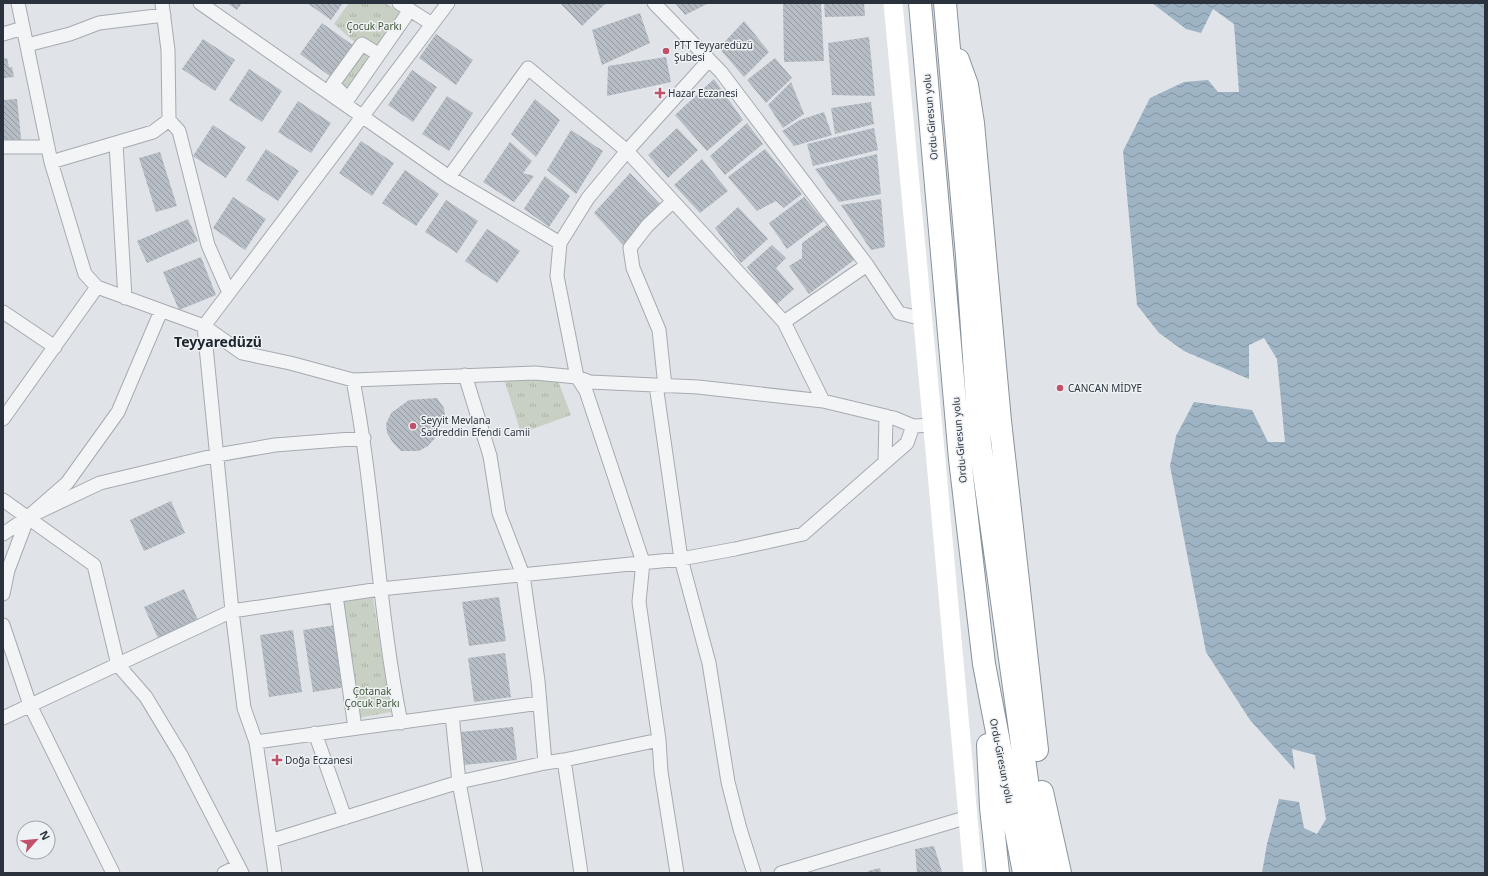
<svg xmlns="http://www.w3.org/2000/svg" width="1488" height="876" font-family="'Noto Sans',sans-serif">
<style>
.park{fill:url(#park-tufts)}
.water{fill:url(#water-waves)}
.building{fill:url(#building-back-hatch)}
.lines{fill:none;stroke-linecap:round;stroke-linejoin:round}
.street-casing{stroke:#a6abb1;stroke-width:15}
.highway-casing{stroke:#88929c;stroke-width:24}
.street{stroke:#f2f4f6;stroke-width:13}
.secondary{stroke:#fff;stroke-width:19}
.highway{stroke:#fff;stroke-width:22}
.poi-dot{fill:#c1506b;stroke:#eff2f5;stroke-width:1.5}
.labels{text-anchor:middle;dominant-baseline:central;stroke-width:3;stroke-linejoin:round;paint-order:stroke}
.park-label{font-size:10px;fill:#415739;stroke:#eff2f5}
.poi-label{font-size:10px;fill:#2a333d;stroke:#eff2f5;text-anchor:start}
.street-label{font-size:10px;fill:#2a333d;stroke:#eff2f5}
.district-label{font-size:14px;font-weight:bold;fill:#1c242e;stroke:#eff2f5}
</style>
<defs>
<pattern id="park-tufts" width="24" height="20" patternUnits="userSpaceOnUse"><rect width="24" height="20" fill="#c7d0c2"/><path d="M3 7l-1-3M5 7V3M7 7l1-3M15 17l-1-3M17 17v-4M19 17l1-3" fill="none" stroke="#abb3a8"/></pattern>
<pattern id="water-waves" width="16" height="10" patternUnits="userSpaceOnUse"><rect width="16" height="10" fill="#9eb4c4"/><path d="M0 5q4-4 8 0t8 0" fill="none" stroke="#8193a0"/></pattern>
<pattern id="building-back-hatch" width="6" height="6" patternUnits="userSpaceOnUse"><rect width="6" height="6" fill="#b7bdc4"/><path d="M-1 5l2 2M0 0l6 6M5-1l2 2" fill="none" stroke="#959aa0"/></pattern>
</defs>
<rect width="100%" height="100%" fill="#e0e3e7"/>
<path class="park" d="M 349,3 L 385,3 L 410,18 L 351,101 L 328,86 L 357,44 L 334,24 Z
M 504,379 L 558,381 L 571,415 L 521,433 Z
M 373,598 L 391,712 L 357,718 L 341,600 Z"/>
<path class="water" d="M 1152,3 L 1485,3 L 1485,873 L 1262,873 L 1267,844 L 1279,799 L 1299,802 L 1304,828 L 1317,834 L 1326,819 L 1315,755 L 1292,749 L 1295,770 L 1250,720 L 1206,652 L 1170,466 L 1176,436 L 1194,402 L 1252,410 L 1268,442 L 1285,442 L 1277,359 L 1264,338 L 1249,345 L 1249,379 L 1184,351 L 1159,333 L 1137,305 L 1123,151 L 1150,98 L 1184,82 L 1208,80 L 1218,92 L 1239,92 L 1234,24 L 1213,9 L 1201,33 L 1186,29 Z"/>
<path class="building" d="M 227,3 L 242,3 L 237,10 Z
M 307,3 L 343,3 L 331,20 Z
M 562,3 L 606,3 L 582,26 L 561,4 Z
M 675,3 L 709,3 L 685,15 Z
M 821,3 L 824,61 L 784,62 L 783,4 Z
M 824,3 L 864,3 L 865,16 L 825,17 Z
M 640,13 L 650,43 L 602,65 L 592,30 Z
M 744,21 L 769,52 L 744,77 L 719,48 Z
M 322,23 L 354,46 L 331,77 L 300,54 Z
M 436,34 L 473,60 L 456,85 L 419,58 Z
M 869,37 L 875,96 L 832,95 L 828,43 Z
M 203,39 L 235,60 L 215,91 L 182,69 Z
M 666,57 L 671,82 L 607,96 L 608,66 Z
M 7,58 L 9,67 L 12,67 L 14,77 L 4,78 L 3,59 Z
M 775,58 L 792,78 L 766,103 L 747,80 Z
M 249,69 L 282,91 L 262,122 L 229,100 Z
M 412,70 L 437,87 L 413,122 L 388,105 Z
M 714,79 L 743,120 L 707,151 L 675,115 Z
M 791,82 L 804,114 L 783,128 L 768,105 Z
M 447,96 L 473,113 L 449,151 L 422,134 Z
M 17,99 L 22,147 L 3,149 L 3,100 Z
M 535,99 L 560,120 L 536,157 L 511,134 Z
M 298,101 L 331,123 L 311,153 L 278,132 Z
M 871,102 L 874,124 L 835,134 L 831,108 Z
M 824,112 L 832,135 L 794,146 L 782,131 L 800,120 Z
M 747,123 L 763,144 L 725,175 L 710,156 Z
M 213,125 L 246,147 L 226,178 L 193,156 Z
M 677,128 L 698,150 L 668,178 L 648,155 Z
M 874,128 L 878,150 L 813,166 L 807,144 Z
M 571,130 L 603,151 L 576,194 L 547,170 Z
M 361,141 L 394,163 L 372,196 L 339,173 Z
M 510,142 L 532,161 L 523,173 L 534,176 L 514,202 L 483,182 Z
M 266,149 L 299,171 L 278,201 L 246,180 Z
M 765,149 L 802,194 L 784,208 L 776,201 L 757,211 L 728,177 Z
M 160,152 L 177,206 L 156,212 L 139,158 Z
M 877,154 L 881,194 L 839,202 L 815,169 Z
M 702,159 L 728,191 L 700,213 L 674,185 Z
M 405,170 L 439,194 L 416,226 L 382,203 Z
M 630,173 L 661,205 L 624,246 L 594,213 Z
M 545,176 L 570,196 L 549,227 L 524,209 Z
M 233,197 L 266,219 L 245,250 L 213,228 Z
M 804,197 L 824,221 L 787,249 L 769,223 Z
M 881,199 L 885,247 L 871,250 L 841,205 Z
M 446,200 L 478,221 L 457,253 L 425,232 Z
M 738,207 L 768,239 L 741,263 L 715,228 Z
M 188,219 L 198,241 L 147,263 L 137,241 Z
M 827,225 L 854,260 L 809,294 L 789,266 L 802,258 L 802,243 Z
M 487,229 L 520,251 L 497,283 L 465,261 Z
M 772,245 L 786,258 L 776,268 L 794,289 L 776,305 L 747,267 Z
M 201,257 L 216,295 L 179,310 L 163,272 Z
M 437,398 L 444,408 L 445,414 L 444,420 L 438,428 L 436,437 L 428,446 L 419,451 L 401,451 L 393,443 L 387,433 L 386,424 L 391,413 L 409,400 Z
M 171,501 L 185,533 L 144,551 L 130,520 Z
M 184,589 L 198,620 L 158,638 L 144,607 Z
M 499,597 L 506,641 L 469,646 L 462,602 Z
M 336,625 L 346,687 L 313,692 L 303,630 Z
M 293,630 L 302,692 L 269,697 L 260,635 Z
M 505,653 L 511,697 L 474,702 L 468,658 Z
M 513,727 L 517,760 L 463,765 L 460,732 Z
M 934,846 L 942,872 L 917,873 L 915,849 Z
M 880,868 L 881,873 L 868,873 L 868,871 Z"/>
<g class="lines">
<defs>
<path id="street" d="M 18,3 L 51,162 L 85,274 L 97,287 L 204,326 L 242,353 L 290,363 L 353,380 L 535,373 L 577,377 L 590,382 L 698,387 L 823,401 L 894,418 L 913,426 L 933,425
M 200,3 L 449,177 L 560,243
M 399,3 L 432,24
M 654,3 L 721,72 L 867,265 L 899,313 L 923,319
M 3,34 L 23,28
M 27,45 L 70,34 L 99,23 L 164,15
M 378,54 L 362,44 L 333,84 L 348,99 L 410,10
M 169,120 L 179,131 L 208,245 L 229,293
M 116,143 L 125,298
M 3,147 L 48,147
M 51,162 L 153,132 L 169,120 L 168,50 L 162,3
M 449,177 L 528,68 L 627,151 L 784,322 L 823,401
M 3,312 L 55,347
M 784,322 L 867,265
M 465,375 L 490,456 L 499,513 L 523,575 L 538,681 L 545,763 L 564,760 L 581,873
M 353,380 C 375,494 378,610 401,723
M 656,385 L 681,559 L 709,663 L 728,782 L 740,829 L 754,873
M 665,386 L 659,330 L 633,268 L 630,248 L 647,226 L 672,202
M 3,419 L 97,287
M 885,462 L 886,416
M 3,500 L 94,565 L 118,665 L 146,697 L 181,755 L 242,873
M 3,534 L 28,517 L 100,483 L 217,455 L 275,445 L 364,438
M 3,594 L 8,570 L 28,517 L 67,483 L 118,412 L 161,311
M 336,596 L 355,728
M 3,625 L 30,705 L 113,873
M 452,715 L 459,782 L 476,873
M 3,718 L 232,611 L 380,589 L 681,559 L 735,549 L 803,534 L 907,443 L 913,426
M 315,733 L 345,818
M 256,742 L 540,703
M 564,760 L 659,740
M 270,841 L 459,782 L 545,763
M 224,873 L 238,866
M 275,873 L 256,742 L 244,708 L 232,611 L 204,326 L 448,3
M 677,873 L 661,772 L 659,740 L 639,602 L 643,562 L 586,391 L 577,377 L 557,276 L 560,243 L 588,198 L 627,151 L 709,60
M 781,873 L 968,817"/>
<path id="highway" d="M 920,3 L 960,459 L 984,664 L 1024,873
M 945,3 L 967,256 L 980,444 L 1040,873
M 958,60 L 967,85 L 973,123 L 1000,421 L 1037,750
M 988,745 L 991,807 L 998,873
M 1042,792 L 1060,873"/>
</defs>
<use href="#street" class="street-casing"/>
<use href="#highway" class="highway-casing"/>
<use href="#street" class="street"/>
<path class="secondary" d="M 893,3 L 936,461 L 973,873"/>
<use href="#highway" class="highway"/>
</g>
<g class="poi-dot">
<circle cx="666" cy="51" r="4"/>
<path d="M658 87h4v4h4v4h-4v4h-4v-4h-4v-4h4z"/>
<circle cx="1060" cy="388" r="4"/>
<circle cx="413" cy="426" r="4"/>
<path d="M275 754h4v4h4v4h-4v4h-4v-4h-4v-4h4z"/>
</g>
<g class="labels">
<g class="park-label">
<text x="374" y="26">Çocuk Parkı</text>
<text x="372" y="691">Çotanak<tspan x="372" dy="12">Çocuk Parkı</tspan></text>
</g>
<g class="poi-label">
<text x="674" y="45">PTT Teyyaredüzü<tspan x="674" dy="12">Şubesi</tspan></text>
<text x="668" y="93">Hazar Eczanesi</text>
<text x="1068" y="388">CANCAN MİDYE</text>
<text x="421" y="420">Seyyit Mevlana<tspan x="421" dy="12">Sadreddin Efendi Camii</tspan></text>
<text x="285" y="760">Doğa Eczanesi</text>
</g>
<g class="street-label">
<text transform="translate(930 117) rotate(-95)">Ordu-Giresun yolu</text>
<text transform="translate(959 440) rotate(-95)">Ordu-Giresun yolu</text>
<text transform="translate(1002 761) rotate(79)">Ordu-Giresun yolu</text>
</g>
<g class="district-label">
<text x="218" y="341">Teyyaredüzü</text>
</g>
</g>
<rect width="1488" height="876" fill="none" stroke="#2a333d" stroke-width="8"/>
<g transform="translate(36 840) rotate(63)"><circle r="19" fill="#eff2f5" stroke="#a0a6ab"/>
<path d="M0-3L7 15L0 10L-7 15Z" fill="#c1506b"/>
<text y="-6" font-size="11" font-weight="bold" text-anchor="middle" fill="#2a333d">N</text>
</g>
</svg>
